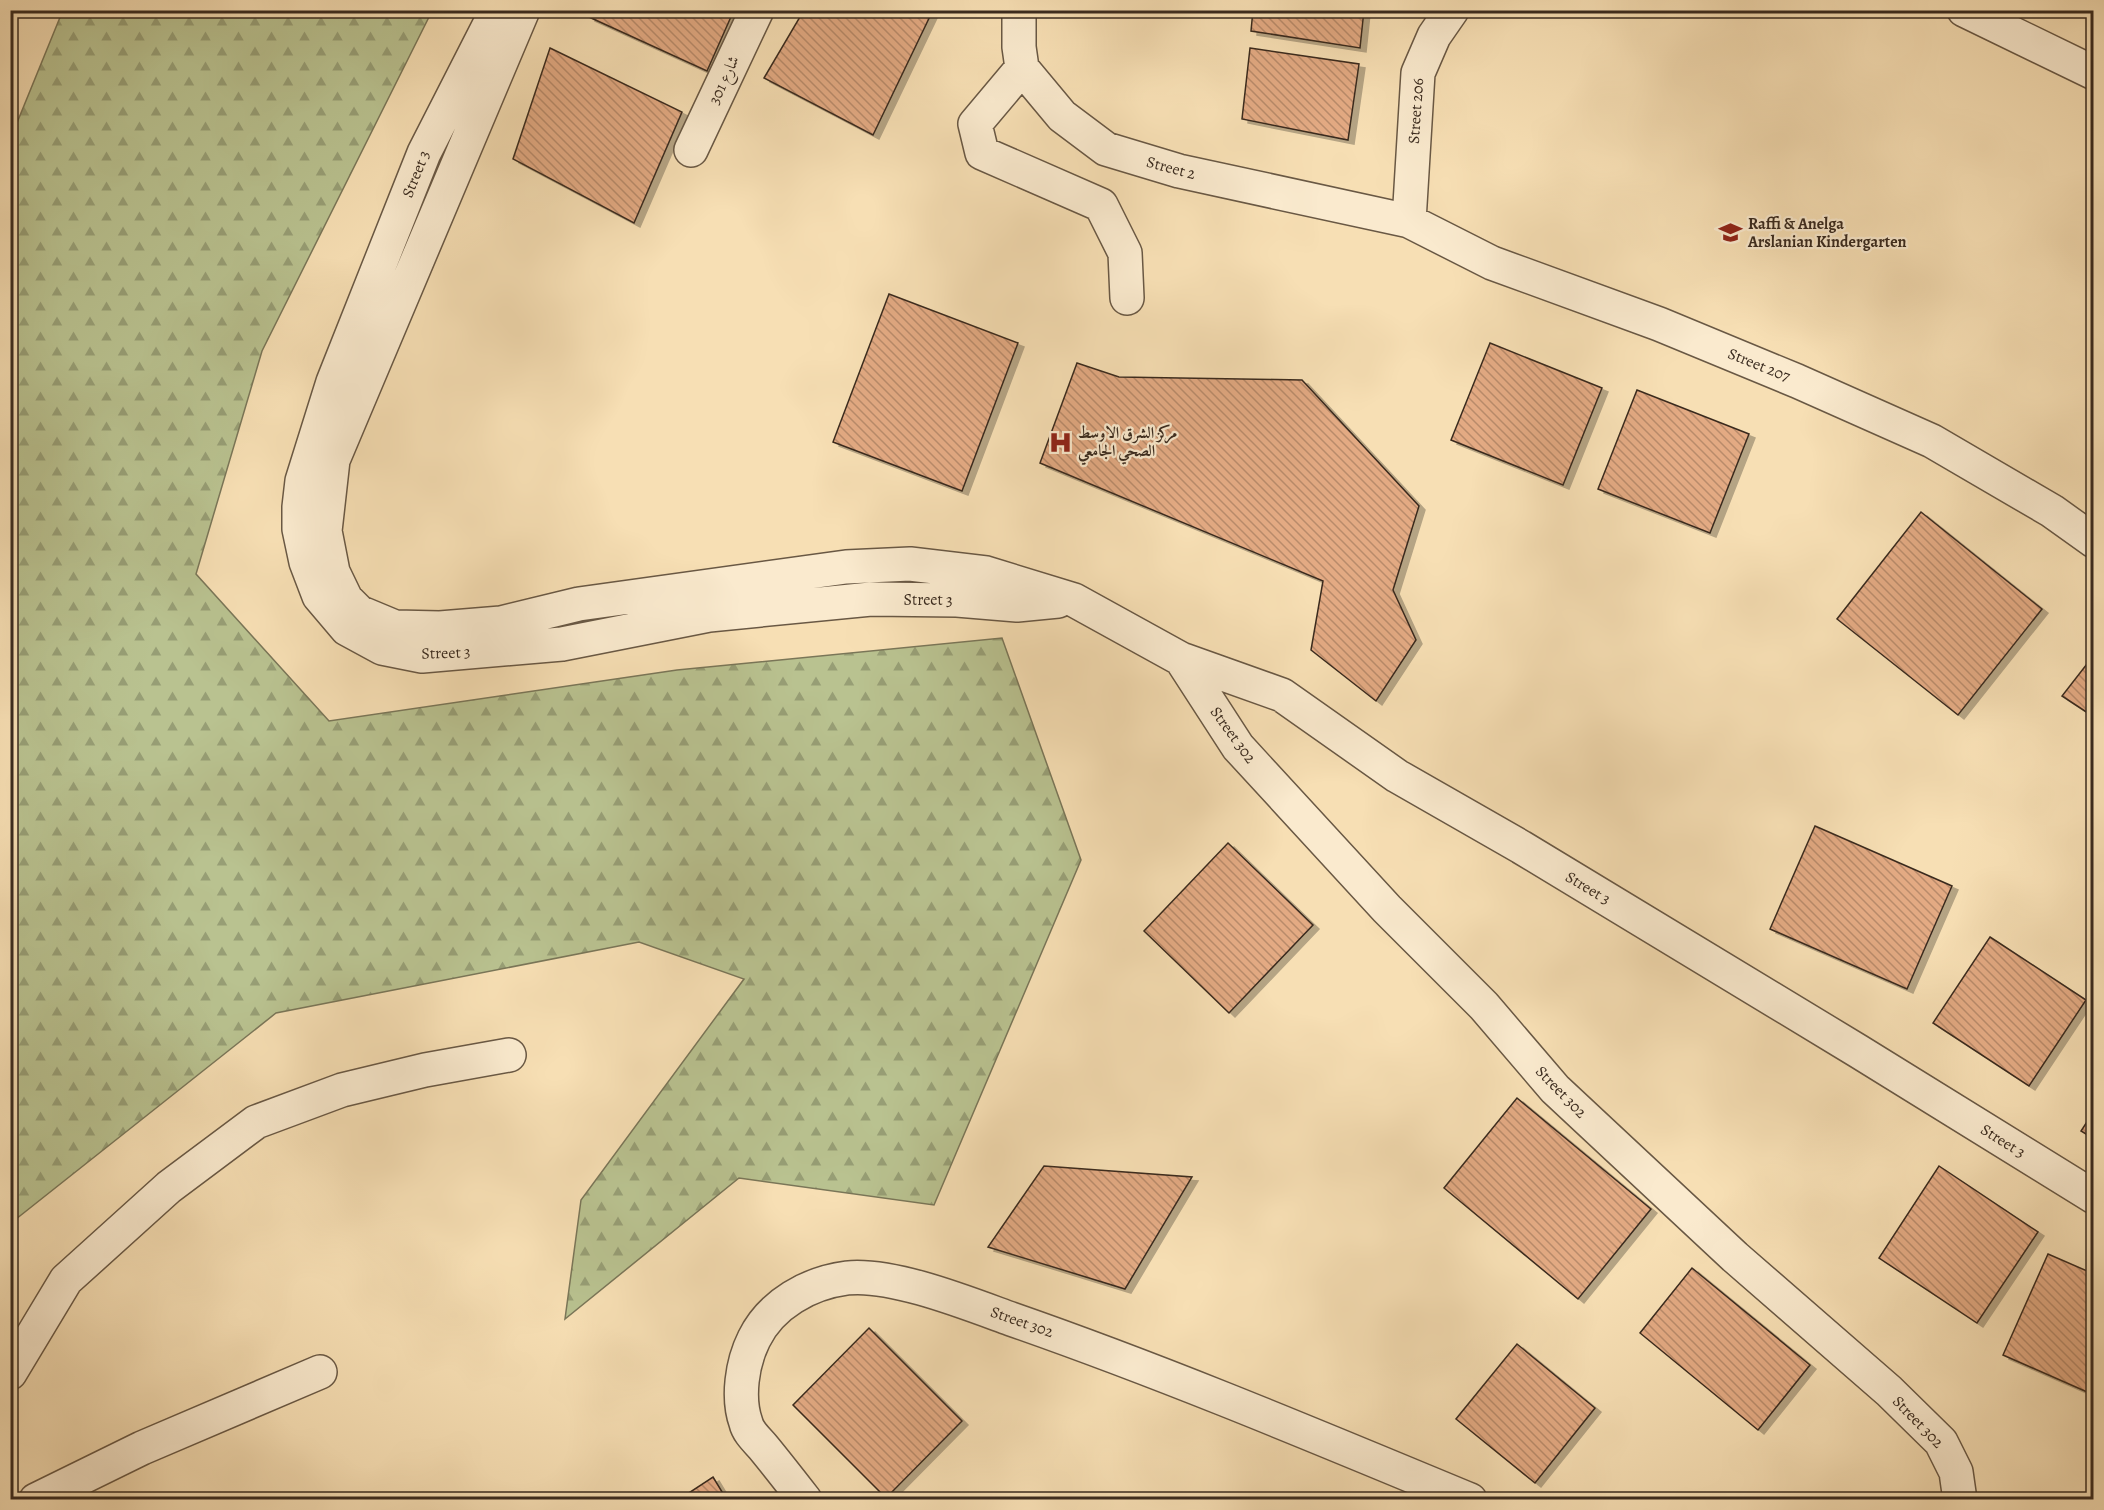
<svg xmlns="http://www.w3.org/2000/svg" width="2104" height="1510" font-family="Alegreya,Amiri,serif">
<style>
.forest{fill:url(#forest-firs);stroke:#7a7658;stroke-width:1.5}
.building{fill:url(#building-back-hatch);stroke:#3a2b1f;stroke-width:1.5;filter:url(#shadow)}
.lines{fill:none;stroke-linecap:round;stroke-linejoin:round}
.minor-casing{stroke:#695844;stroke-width:36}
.minor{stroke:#faeace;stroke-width:33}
.labels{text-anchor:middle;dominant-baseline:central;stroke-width:4.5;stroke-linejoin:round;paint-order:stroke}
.street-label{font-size:16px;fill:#3a2b1f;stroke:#faeace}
.poi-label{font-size:16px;font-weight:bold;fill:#3a2b1f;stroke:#faeace;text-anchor:start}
</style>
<defs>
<pattern id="forest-firs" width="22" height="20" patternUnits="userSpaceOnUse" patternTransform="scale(1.5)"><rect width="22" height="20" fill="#b9c290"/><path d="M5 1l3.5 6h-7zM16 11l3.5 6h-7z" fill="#979e75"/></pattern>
<pattern id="building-back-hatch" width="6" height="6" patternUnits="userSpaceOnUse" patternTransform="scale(1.5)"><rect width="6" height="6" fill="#e3aa83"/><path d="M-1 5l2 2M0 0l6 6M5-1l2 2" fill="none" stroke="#b98b6b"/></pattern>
<filter id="shadow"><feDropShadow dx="6" dy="4" stdDeviation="0" flood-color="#0004"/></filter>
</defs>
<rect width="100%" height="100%" fill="#f7dfb4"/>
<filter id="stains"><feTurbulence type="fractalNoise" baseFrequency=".00333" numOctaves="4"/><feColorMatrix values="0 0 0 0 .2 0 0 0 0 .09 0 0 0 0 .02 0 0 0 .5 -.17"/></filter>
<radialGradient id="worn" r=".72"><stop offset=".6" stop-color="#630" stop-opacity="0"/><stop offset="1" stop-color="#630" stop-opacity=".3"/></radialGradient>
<path class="forest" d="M 63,10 L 432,11 L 262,351 L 196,574 L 329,721 L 677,670 L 1002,638 L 1081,860 L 934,1205 L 739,1178 L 565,1319 L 581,1200 L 744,979 L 639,942 L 276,1013 L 11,1223 L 10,140 Z"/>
<path class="building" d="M 592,10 L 734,10 L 707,71 L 589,17 Z
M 804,10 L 933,10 L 873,135 L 764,78 Z
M 1253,10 L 1364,10 L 1360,48 L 1251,31 Z
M 550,48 L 682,112 L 634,223 L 513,159 Z
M 1250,48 L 1359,64 L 1348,140 L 1242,119 Z
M 889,294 L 1018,343 L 962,491 L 833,442 Z
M 1490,343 L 1602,388 L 1563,485 L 1451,440 Z
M 1077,363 L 1119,377 L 1302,380 L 1419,506 L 1393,590 L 1416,640 L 1376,701 L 1311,650 L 1323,581 L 1040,463 Z
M 1637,390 L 1749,434 L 1710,533 L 1598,489 Z
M 1921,512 L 2042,609 L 1958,715 L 1837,619 Z
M 2094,655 L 2094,717 L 2062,696 Z
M 1815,826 L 1952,886 L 1907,989 L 1770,929 Z
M 1228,843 L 1313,925 L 1229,1013 L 1144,931 Z
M 1990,937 L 2086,1000 L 2029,1086 L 1933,1023 Z
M 1517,1098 L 1651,1209 L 1578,1299 L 1444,1188 Z
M 2094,1111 L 2094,1139 L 2081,1131 Z
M 1044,1166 L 1192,1177 L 1125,1289 L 988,1247 Z
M 1939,1166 L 2038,1232 L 1977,1323 L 1879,1258 Z
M 2048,1254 L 2094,1274 L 2094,1395 L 2003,1355 Z
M 1692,1268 L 1810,1365 L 1758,1430 L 1640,1333 Z
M 869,1328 L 962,1421 L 886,1498 L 793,1405 Z
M 1517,1344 L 1595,1408 L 1535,1483 L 1456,1419 Z
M 713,1477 L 727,1500 L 678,1500 Z"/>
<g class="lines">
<defs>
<path id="minor" d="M 497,10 L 424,153 L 333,382 L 302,481 L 299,507 L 299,529 L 306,562 L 319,596 L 347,629 L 382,648 L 422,656 L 562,644 L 709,615 L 871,599 L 957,600 L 1017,605 L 1058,601
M 523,10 L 333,460 L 325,531 L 333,572 L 346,599 L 359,612 L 395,627 L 440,628 L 501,623 L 579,604 L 846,567 L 910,564 L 986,573 L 1074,600 L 1181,659 L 1282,695 L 1397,776 L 1521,847 L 1858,1051 L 2094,1197
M 1019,10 L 1019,47 L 1022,68 L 1062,116 L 1106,149 L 1179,171 L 1409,221 L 1492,263 L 1659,324 L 1797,381 L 1932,441 L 2052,511 L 2094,541
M 1964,10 L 2094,73
M 1022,68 L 975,124 L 982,153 L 1101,205 L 1125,253 L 1127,298
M 691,150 L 757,10
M 1409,221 L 1418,73 L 1434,36 L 1452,10
M 1181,659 L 1238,747 L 1387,909 L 1484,1006 L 1555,1089 L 1735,1257 L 1889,1391 L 1941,1442 L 1956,1472 L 1960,1500
M 10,1373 L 66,1280 L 169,1187 L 256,1122 L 342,1090 L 425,1070 L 509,1055
M 36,1500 L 142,1448 L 320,1372
M 805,1500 C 791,1482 777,1464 763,1447 C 757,1440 748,1432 746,1423 C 737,1398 742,1363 754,1339 C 771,1304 809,1283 847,1278 C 892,1273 967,1303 1011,1319 C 1166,1373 1318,1437 1470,1500"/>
</defs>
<use href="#minor" class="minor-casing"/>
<use href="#minor" class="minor"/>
</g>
<defs>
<symbol id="school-bare" viewBox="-9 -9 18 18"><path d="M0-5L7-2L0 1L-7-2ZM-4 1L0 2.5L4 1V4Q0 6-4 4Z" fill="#8f2418" stroke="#faeace" stroke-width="2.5" paint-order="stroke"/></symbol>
<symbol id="hospital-bare" viewBox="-9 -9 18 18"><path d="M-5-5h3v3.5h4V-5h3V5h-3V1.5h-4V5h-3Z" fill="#8f2418" stroke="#faeace" stroke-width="2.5" paint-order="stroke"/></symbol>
</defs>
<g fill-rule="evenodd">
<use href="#school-bare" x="1714" y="216" width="33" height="33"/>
<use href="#hospital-bare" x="1044" y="426" width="33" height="33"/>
</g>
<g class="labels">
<g class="street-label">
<text transform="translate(724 80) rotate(-65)">شارع 301</text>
<text transform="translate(1416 111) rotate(-86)">Street 206</text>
<text transform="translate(1171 168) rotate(15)">Street 2</text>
<text transform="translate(416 174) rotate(-68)">Street 3</text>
<text transform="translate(1759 365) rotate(22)">Street 207</text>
<text x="928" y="600">Street 3</text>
<text transform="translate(446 653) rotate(-2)">Street 3</text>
<text transform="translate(1233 735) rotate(54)">Street 302</text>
<text transform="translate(1588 888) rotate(31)">Street 3</text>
<text transform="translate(1561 1092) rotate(46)">Street 302</text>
<text transform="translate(2003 1141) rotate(32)">Street 3</text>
<text transform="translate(1022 1322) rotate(19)">Street 302</text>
<text transform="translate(1918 1422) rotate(46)">Street 302</text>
</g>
<g class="poi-label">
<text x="1748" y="224">Raffi &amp; Anelga<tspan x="1748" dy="18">Arslanian Kindergarten</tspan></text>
<text x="1078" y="433">مركز الشرق الاوسط<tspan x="1078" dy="18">الصحي الجامعي</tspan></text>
</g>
</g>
<rect width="2104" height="1510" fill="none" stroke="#f7dfb4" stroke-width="36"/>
<rect x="12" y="12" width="2080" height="1486" fill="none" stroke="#3a2b1f" stroke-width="3"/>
<rect x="18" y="18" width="2068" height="1474" fill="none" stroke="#3a2b1f" stroke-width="1.5"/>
<rect width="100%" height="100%" filter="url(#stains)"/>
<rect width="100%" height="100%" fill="url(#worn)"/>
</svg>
